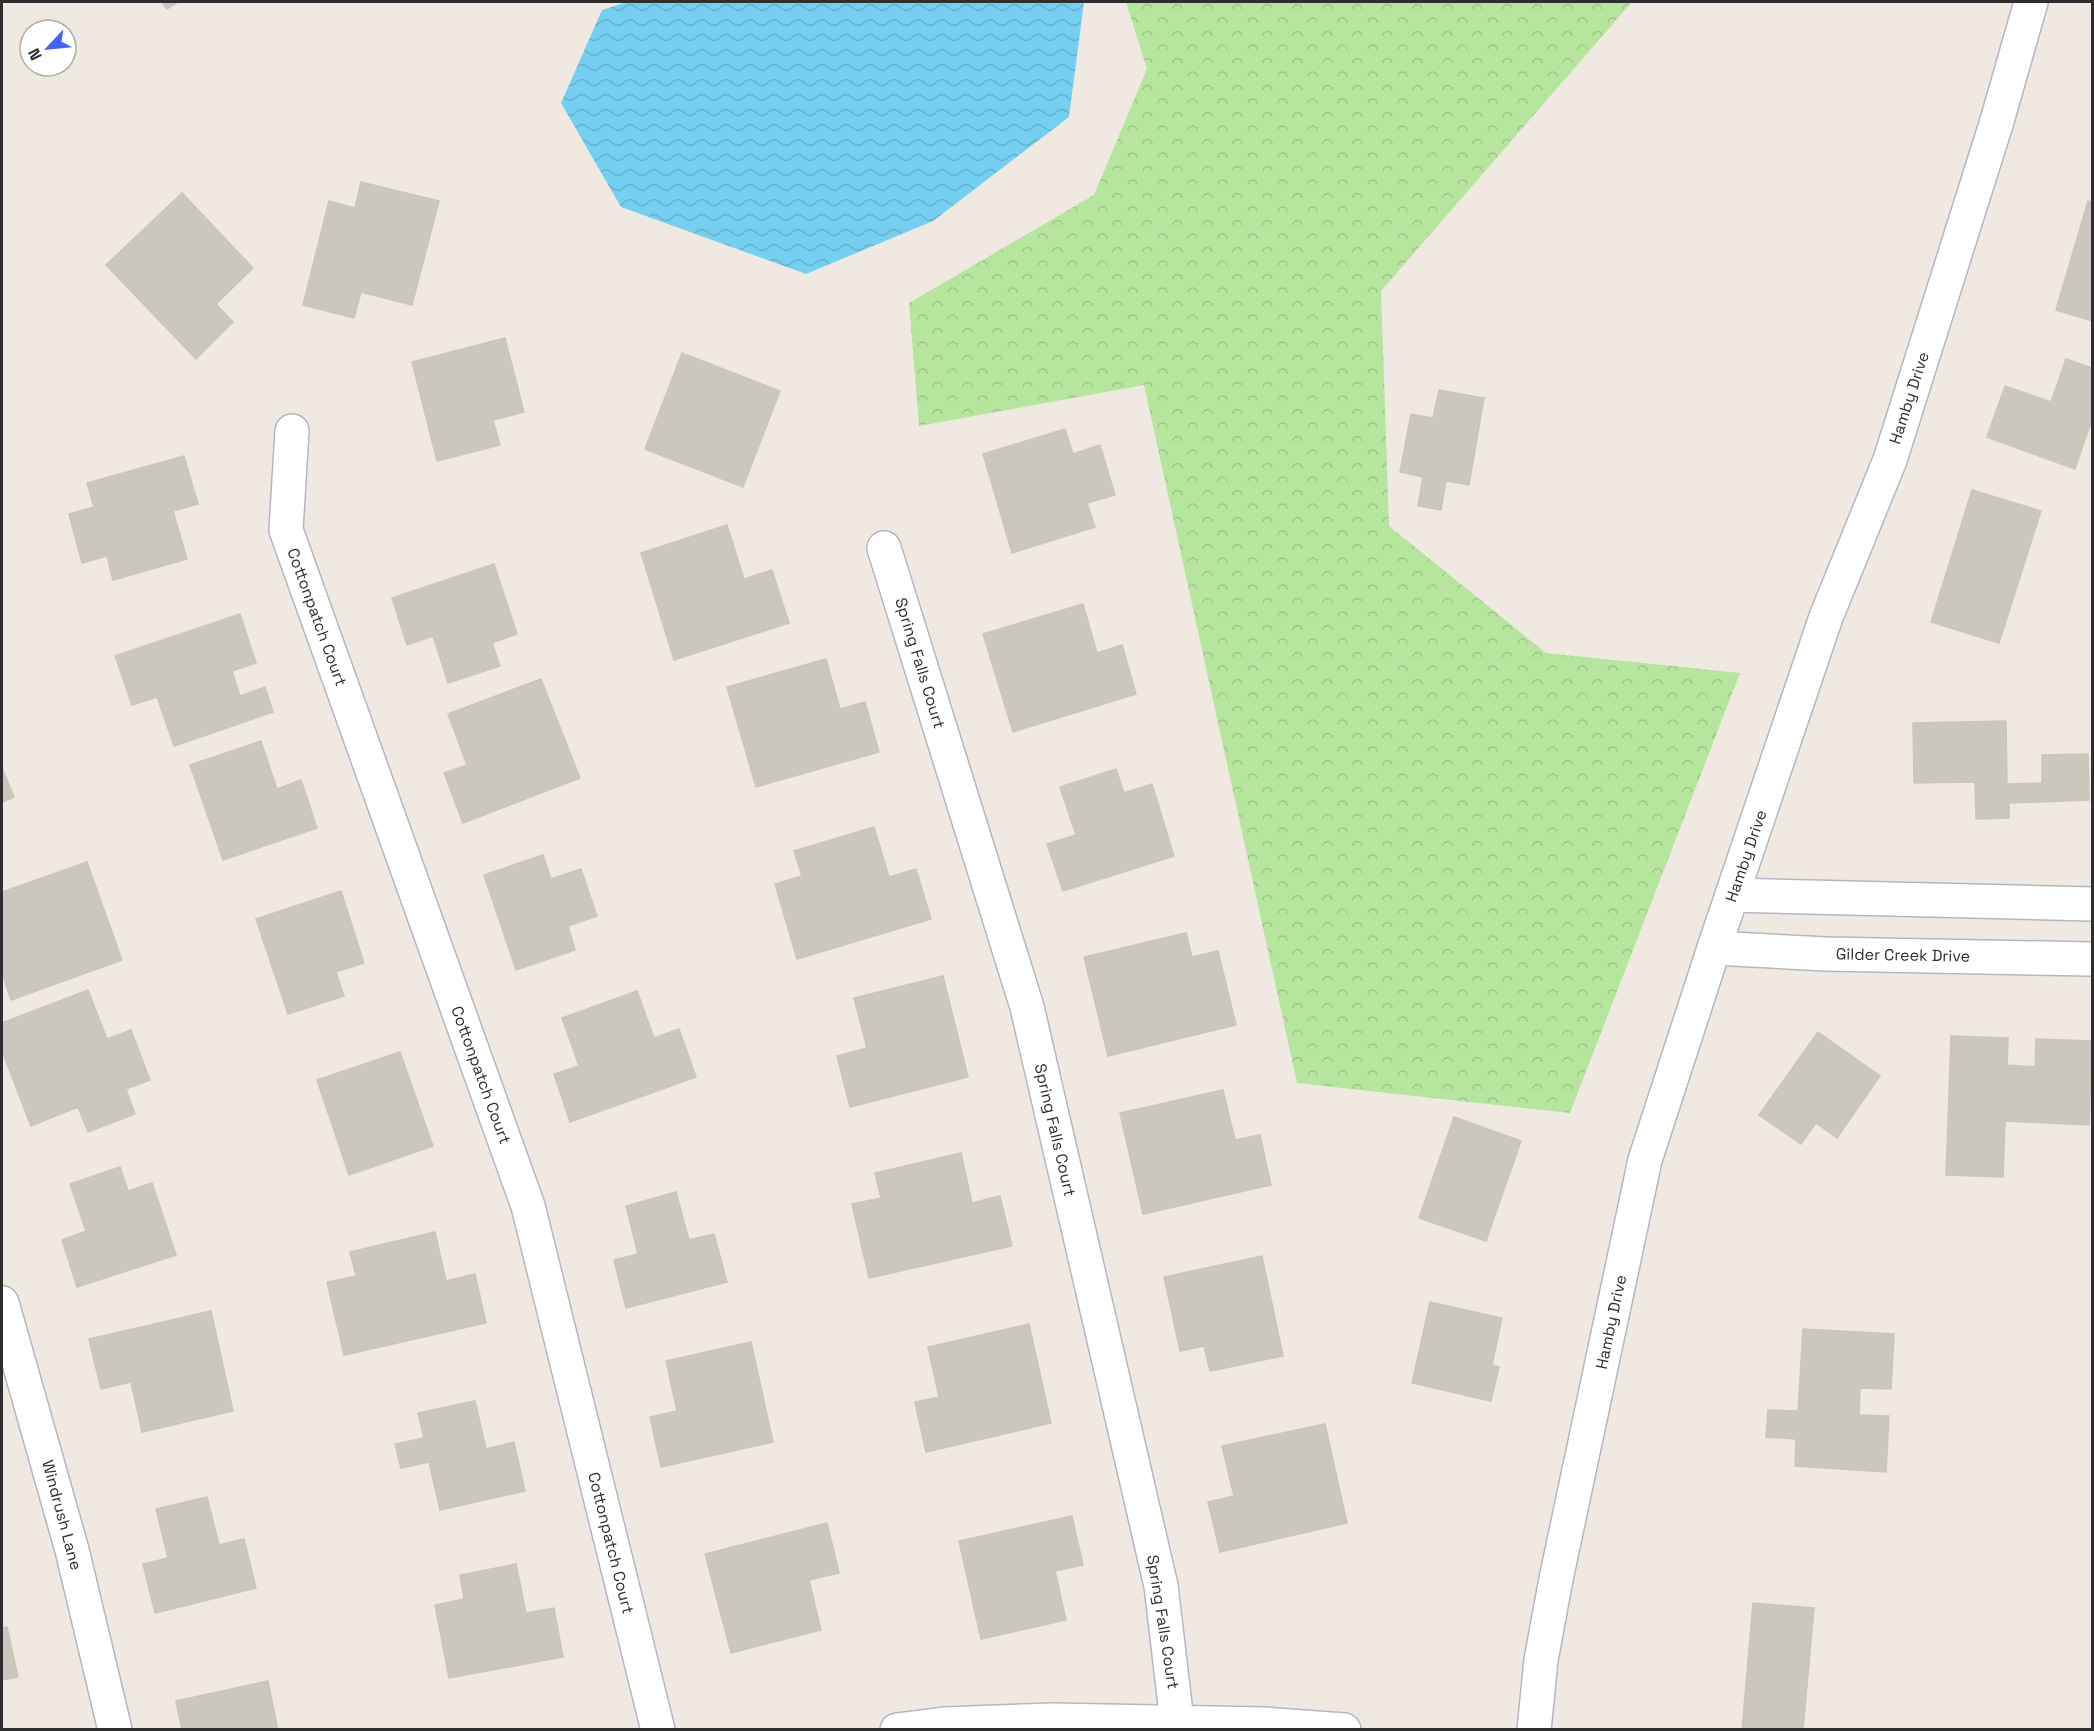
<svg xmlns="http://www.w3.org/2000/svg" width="2094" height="1731" font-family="'Space Grotesk',sans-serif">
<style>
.forest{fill:url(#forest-crowns)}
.water{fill:url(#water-waves)}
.building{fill:#cbc7bf;stroke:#cbc5ba;stroke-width:1.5}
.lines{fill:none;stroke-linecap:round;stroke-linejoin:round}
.minor-casing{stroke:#b4b7c1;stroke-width:36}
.tertiary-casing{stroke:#b4b7c1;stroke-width:36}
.minor{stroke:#fff;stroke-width:33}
.tertiary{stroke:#fff;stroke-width:33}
.labels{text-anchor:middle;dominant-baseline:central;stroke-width:5;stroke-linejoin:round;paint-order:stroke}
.street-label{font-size:16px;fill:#2e2e2e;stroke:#fff}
</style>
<defs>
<pattern id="forest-crowns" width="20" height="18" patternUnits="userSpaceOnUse" patternTransform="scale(1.5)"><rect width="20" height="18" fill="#b6e59e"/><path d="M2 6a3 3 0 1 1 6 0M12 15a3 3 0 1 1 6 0" fill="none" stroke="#9dc588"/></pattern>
<pattern id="water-waves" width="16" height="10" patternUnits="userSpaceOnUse" patternTransform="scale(1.5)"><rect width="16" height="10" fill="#75cff0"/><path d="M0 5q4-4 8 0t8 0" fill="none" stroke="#66b2ce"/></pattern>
</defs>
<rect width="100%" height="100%" fill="#efe9e1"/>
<path class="forest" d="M 1126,2 L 1632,2 L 1381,291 L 1389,526 L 1546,653 L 1740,673 L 1570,1113 L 1297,1083 L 1144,385 L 919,426 L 909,303 L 1094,195 L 1147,69 Z"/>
<path class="water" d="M 627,2 L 1084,2 L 1069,117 L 933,221 L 806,274 L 621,207 L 561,103 L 602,10 Z"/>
<path class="building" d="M 162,2 L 178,2 L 167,9 Z
M 361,182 L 439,201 L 412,305 L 361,292 L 354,318 L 303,305 L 329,201 L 355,208 Z
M 182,193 L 253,268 L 216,304 L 233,322 L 196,359 L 106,265 Z
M 2088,201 L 2092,202 L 2092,321 L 2056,310 Z
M 505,338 L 524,412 L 493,420 L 500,445 L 437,461 L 412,362 Z
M 682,353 L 780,391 L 743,487 L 645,449 Z
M 2066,359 L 2092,368 L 2092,419 L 2075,469 L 1987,437 L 2005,386 L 2051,402 Z
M 1439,390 L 1484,398 L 1469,485 L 1446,481 L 1441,510 L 1418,506 L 1423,477 L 1400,472 L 1411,414 L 1433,418 Z
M 1065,429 L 1073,454 L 1100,445 L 1115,495 L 1087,503 L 1095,527 L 1012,553 L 983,454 Z
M 184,456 L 198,504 L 173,511 L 187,559 L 113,580 L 107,556 L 82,563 L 69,514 L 94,507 L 87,483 Z
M 1972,490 L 2041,511 L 1999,643 L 1931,622 Z
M 727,525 L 744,579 L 772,570 L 789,623 L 674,660 L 641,553 Z
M 494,564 L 517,634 L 492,643 L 500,666 L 448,683 L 433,636 L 407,645 L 392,598 Z
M 1083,604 L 1097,653 L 1122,645 L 1136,694 L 1013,732 L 983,634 Z
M 240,614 L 256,663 L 232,671 L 240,696 L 265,687 L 273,712 L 174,746 L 157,697 L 132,705 L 115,656 Z
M 826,659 L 840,709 L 865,702 L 879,752 L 756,787 L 727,687 Z
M 541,679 L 580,778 L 463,823 L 444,773 L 467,765 L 448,714 Z
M 2006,721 L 2007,784 L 2042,783 L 2042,755 L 2088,754 L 2089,800 L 2009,803 L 2009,818 L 1976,819 L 1975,782 L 1914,783 L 1913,723 Z
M 261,741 L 277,789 L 301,780 L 317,828 L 223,860 L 190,765 Z
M 2,768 L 14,797 L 2,802 Z
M 1116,769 L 1124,793 L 1152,784 L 1174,856 L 1063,891 L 1047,844 L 1076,835 L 1060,787 Z
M 874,827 L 889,877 L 916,869 L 931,919 L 797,959 L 775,884 L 802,876 L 794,851 Z
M 543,855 L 551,879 L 581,869 L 597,916 L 568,926 L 575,950 L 516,970 L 484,875 Z
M 87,862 L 122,960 L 11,1000 L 2,973 L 2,892 Z
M 341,891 L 364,963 L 336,972 L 344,996 L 288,1014 L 256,919 Z
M 1186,933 L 1192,957 L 1218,951 L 1236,1025 L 1108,1056 L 1084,957 Z
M 943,976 L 968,1077 L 850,1107 L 837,1056 L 867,1048 L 854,998 Z
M 88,990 L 107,1039 L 131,1030 L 150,1080 L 126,1089 L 135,1114 L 88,1132 L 78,1107 L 31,1126 L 2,1051 L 2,1023 Z
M 637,991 L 654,1038 L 679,1029 L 696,1077 L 570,1122 L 554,1074 L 579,1066 L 562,1018 Z
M 1818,1032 L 1880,1076 L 1837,1138 L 1816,1123 L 1801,1144 L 1759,1115 Z
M 1951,1036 L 2008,1038 L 2007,1065 L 2035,1067 L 2036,1039 L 2092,1041 L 2089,1125 L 2005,1121 L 2003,1177 L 1946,1175 Z
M 400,1052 L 433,1146 L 349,1175 L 317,1080 Z
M 1223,1090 L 1235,1140 L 1260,1135 L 1271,1185 L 1143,1214 L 1120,1113 Z
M 1454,1117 L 1521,1141 L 1486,1241 L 1419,1218 Z
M 961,1153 L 972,1203 L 1000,1196 L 1012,1246 L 869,1278 L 852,1204 L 881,1198 L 875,1173 Z
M 120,1167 L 128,1191 L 152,1183 L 176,1255 L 77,1287 L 62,1240 L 86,1231 L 70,1184 Z
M 676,1192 L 689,1240 L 714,1234 L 727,1282 L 626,1308 L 614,1260 L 638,1254 L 626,1206 Z
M 435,1232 L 446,1281 L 475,1274 L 486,1323 L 344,1355 L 327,1282 L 356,1276 L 350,1252 Z
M 1262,1256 L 1283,1356 L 1210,1371 L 1204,1346 L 1180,1351 L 1164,1277 Z
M 1430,1302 L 1502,1318 L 1492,1365 L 1499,1367 L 1491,1401 L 1412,1383 Z
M 211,1311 L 233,1411 L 142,1432 L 131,1382 L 101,1389 L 89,1339 Z
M 1029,1324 L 1051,1423 L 926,1452 L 915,1402 L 939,1397 L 928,1347 Z
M 1803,1329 L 1894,1334 L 1891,1389 L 1860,1388 L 1859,1415 L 1889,1416 L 1886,1472 L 1795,1466 L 1796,1439 L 1766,1437 L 1768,1410 L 1798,1411 Z
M 751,1342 L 773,1442 L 661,1467 L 650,1417 L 677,1411 L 666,1361 Z
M 475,1401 L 486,1449 L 514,1442 L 525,1491 L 440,1510 L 429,1462 L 401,1468 L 395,1444 L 424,1438 L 418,1413 Z
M 1325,1424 L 1347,1523 L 1220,1552 L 1208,1502 L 1234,1496 L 1222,1446 Z
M 207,1497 L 219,1545 L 244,1539 L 256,1588 L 155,1613 L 143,1564 L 168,1558 L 156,1509 Z
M 1072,1516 L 1083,1565 L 1055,1571 L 1066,1620 L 981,1639 L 959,1541 Z
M 827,1523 L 839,1573 L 809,1580 L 821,1630 L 731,1653 L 705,1554 Z
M 516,1564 L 526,1613 L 554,1608 L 563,1657 L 449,1678 L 435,1605 L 464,1599 L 460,1575 Z
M 1753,1603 L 1814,1608 L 1803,1730 L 1742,1730 Z
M 7,1627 L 18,1677 L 2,1680 L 2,1628 Z
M 268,1681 L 278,1730 L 182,1730 L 176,1701 Z"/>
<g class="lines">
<defs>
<path id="minor" d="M 292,431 L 286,530 L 528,1206 L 658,1730
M 884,548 L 1027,1007 L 1161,1586 L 1178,1730
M 1732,895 L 2092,904
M 1714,948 L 1826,954 L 2092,959
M 2,1303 L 72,1550 L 115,1730
M 897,1730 L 944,1724 L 1052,1720 L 1264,1724 L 1344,1730"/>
<path id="tertiary" d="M 1534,1730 L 1541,1660 L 1556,1579 L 1645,1160 L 1714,948 L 1826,617 L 1890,460 L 1997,121 L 2031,2"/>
</defs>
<use href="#minor" class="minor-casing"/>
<use href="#tertiary" class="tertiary-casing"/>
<use href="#minor" class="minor"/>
<use href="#tertiary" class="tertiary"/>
</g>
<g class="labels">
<g class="street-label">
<text transform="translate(1909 398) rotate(-72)">Hamby Drive</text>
<text transform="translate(317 617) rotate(70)">Cottonpatch Court</text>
<text transform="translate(920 663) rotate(73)">Spring Falls Court</text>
<text transform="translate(1746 856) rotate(-71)">Hamby Drive</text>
<text transform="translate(1903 955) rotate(1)">Gilder Creek Drive</text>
<text transform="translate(481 1075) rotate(70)">Cottonpatch Court</text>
<text transform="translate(1055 1130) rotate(77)">Spring Falls Court</text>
<text transform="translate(1611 1322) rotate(-78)">Hamby Drive</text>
<text transform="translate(62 1515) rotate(75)">Windrush Lane</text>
<text transform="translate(611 1543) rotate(76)">Cottonpatch Court</text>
<text transform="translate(1163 1622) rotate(81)">Spring Falls Court</text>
</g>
</g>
<rect width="2094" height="1731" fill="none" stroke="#2e2e2e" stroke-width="6"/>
<g transform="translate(48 48) rotate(244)"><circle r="28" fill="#ffffff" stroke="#ababab" stroke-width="1.5"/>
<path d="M0-4.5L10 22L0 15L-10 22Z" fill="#4264fb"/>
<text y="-9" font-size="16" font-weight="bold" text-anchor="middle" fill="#2e2e2e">N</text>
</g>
</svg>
